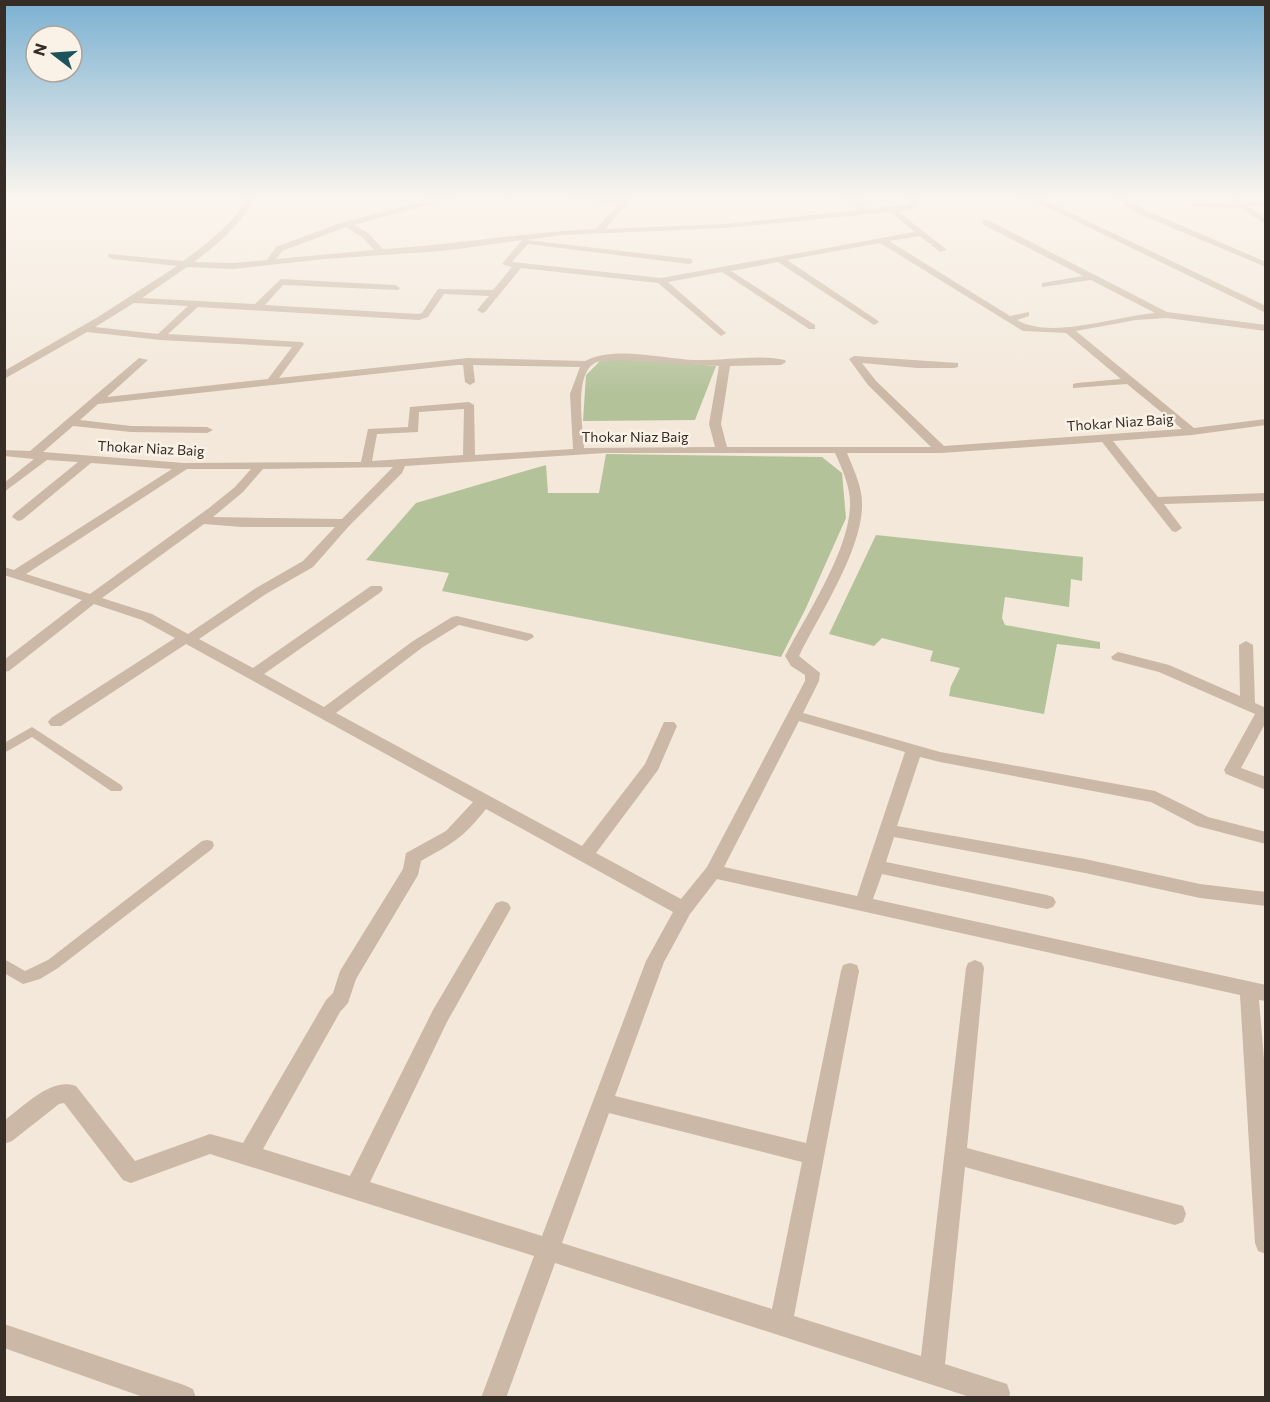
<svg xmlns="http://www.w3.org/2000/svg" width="1270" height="1402" font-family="Commissioner,sans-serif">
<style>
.green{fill:#b4c29a}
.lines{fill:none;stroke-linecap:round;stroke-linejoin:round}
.lane{fill:#cbb8a6;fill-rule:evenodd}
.street{fill:#cbb8a6;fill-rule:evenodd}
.labels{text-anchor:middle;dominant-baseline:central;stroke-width:5;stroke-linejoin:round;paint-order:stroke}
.far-street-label{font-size:14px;fill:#372d27;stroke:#faf2e7}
</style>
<rect width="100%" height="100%" fill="#f3e8da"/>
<path class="green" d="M 622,358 L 716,366 L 695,420 L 583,421 L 586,375 L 601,360 Z
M 606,454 L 822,457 L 842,473 L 846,518 L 805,610 L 781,657 L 442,591 L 449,573 L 366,560 L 416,503 L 546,465 L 548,493 L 599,493 Z
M 876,535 L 1083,557 L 1082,581 L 1071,579 L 1069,607 L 1005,597 L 1002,618 L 1005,625 L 1100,642 L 1100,649 L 1057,644 L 1044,714 L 949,696 L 951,686 L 960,668 L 930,661 L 933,651 L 882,638 L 874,646 L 829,634 Z"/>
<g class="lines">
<path class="lane" d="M 32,727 L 121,785 L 123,788 L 121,791 L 111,791 L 32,737 L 4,753 L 4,743 Z
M 207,840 L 212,841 L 214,845 L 212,849 L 58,968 L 40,979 L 23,984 L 4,973 L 4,959 L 25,971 L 48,960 L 202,841 Z"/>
<path class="street" d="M 249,196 L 257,196 C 240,225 220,242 194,262 L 233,263 L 267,260 L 276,247 L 340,223 L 445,196 L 459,196 L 354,225 L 368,233 L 383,249 C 455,245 525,232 596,229 L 618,205 L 561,196 L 622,200 L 625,196 L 631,196 L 631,200 L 605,229 L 725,224 L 859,210 L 852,200 L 832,196 L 857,196 L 867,209 L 908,205 L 912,196 L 920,196 L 914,209 L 899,212 L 947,250 L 940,252 L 920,236 L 889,241 L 1010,316 L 1029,312 L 1029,316 L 1017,320 C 1052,340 1115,316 1155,313 L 1091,280 L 1042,287 L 1042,283 L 1083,276 L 982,224 L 982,220 L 988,220 L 1167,312 L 1266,325 L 1266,331 L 1167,318 L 1136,320 L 1076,331 L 1194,428 L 1266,419 L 1266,425 L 1192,435 L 1113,441 L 1158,497 L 1266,493 L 1266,501 L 1164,504 L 1182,528 L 1176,532 L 1172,531 L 1102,442 L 941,453 L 847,453 C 854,471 863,487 862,507 C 861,552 819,615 799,656 L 820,673 L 819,681 L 803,713 L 940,752 L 1155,791 L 1208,817 L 1266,832 L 1266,844 L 1197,826 L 1151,802 L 940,762 L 920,757 L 897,826 L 1085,859 L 1200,884 L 1266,892 L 1266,906 L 1200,898 L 1085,873 L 894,837 L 886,862 L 1047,895 L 1053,897 L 1056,902 L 1053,907 L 1047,909 L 882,874 L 873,899 L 1266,985 L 1266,1001 L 1259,1000 L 1266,1083 L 1266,1254 L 1258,1251 L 1255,1243 L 1240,995 L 717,879 L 690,914 L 664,962 L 615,1096 L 806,1143 L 841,971 L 843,965 L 850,963 L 857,965 L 859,971 L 794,1316 L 921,1356 L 966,968 L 968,963 L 975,960 L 982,963 L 984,968 L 967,1148 L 1183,1206 L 1186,1214 L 1183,1222 L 1175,1225 L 965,1167 L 945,1364 L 1007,1384 L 1010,1393 L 1009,1398 L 973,1398 L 555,1263 L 506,1398 L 481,1398 L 534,1256 L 210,1154 L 131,1183 L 123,1180 L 64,1103 L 59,1104 L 12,1141 L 4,1144 L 4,1121 C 23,1107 51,1077 76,1086 L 135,1161 L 210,1134 L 243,1143 L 326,1000 L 333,993 L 340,971 L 403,869 L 406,853 L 446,831 L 473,802 L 186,644 L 61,726 L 51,726 L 48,722 L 51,718 L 175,638 L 142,620 L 94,604 L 9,671 L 4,672 L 4,660 L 82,600 L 4,575 L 4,567 L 14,570 L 172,469 L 91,463 L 22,520 L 18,521 L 12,517 L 14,514 L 78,462 L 47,460 L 4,492 L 4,483 L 34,459 L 4,456 L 4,450 L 30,451 L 139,358 L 148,360 L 107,397 L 268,379 L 292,347 L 160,340 L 87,332 L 4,379 L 4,371 L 98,317 L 177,266 L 112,259 L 108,256 L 109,254 L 183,261 C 209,242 233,224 249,196 ZM 890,212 L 915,232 L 661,278 L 512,262 L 528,244 L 689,264 L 692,263 L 692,259 L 526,240 L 561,235 L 725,228 ZM 346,227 L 362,237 L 374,250 L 276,259 L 282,251 ZM 522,240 L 502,264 L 512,267 L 493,290 L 438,289 L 422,313 L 418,314 L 265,305 L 283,285 L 398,290 L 400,288 L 395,285 L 281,279 L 255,304 L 142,298 L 187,267 L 233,269 L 324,259 L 442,251 ZM 880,243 L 1023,331 L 1066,333 L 1121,379 L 1077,383 L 1073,384 L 1073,388 L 1127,384 L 1182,429 L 944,446 L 876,381 L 862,363 L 917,368 L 954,368 L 958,367 L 958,363 L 854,356 L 849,359 L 868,385 L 931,447 L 727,447 L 721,424 L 730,366 L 781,365 L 786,362 L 785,360 C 757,354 724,361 696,360 C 664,359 613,345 585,361 L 468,358 L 279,378 L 304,344 L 302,342 L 168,334 L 198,307 L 419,320 L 428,317 L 444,294 L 489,296 L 477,310 L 482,313 L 485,312 L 521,268 L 658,283 L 721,336 L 726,333 L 724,331 L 668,282 L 722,272 L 809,329 L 815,329 L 815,325 L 731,271 L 778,262 L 874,325 L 879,322 L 877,320 L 787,260 ZM 134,303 L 188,306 L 158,334 L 95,327 ZM 621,360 L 719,366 L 709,424 L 715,447 L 584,448 C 583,428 573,371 597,362 C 604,360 614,361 621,360 ZM 457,365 L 463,365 L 465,382 L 470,385 L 475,382 L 473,365 L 580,367 L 570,394 L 573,449 L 475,455 L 474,405 L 469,402 L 410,407 L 408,427 L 368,429 L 361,462 L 184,463 L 43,452 L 73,426 L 131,432 L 207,433 L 213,430 L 207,427 L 131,426 L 80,420 L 98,404 ZM 464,409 L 463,455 L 372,461 L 377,434 L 418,432 L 419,412 ZM 605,453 L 835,453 C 843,471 851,488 850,507 C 848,553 806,615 785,656 L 791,666 L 805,675 L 805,681 L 707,867 L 681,899 L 596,853 L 658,770 L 677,726 L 674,722 L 664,722 L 645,764 L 582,846 L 336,713 L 423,647 L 459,625 L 527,641 L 534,637 L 532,634 L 457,616 L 452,617 L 413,641 L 324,707 L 264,674 L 381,592 L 383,589 L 381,586 L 371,586 L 253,668 L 199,639 L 266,594 L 313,567 L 349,526 L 402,473 L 405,466 ZM 393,467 L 342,519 L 213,517 L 243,492 L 263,469 ZM 187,469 L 251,469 L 235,487 L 209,508 L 90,594 L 26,574 ZM 204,524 L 242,527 L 335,527 L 303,561 L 256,588 L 188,634 L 152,614 L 102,598 ZM 799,721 L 905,752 L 857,896 L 724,867 ZM 486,809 L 673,912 L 646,961 L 542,1236 L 370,1182 L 447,1022 L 511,908 L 508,903 L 502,901 L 496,903 L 433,1010 L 350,1176 L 263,1149 L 340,1012 L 348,1003 L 356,979 L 418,875 L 421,861 C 453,843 462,839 486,809 ZM 609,1113 L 802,1162 L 772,1309 L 562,1243 Z
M 1024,196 L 1035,196 L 1266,306 L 1266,313 Z
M 1111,196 L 1121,196 L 1143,209 L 1266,262 L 1266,267 L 1137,213 Z
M 1236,199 L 1242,202 L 1266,200 L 1266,204 L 1248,206 L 1266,219 L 1266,225 L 1241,208 L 1194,207 L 1190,205 L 1194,203 L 1234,203 L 1232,201 Z
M 1246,641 L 1253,645 L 1255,703 L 1266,708 L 1266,722 L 1241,768 L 1266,777 L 1266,790 L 1226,774 L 1224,770 L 1255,714 L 1159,672 L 1113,660 L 1111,657 L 1118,652 L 1169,665 L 1240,696 L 1239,645 Z
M 4,1324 L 184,1385 L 193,1389 L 196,1398 L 146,1398 L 4,1348 Z"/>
</g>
<linearGradient id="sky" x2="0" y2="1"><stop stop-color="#7bb1d2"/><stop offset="0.5" stop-color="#faf5ee"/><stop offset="1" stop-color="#faf5ee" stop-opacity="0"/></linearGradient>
<rect width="1270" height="393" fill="url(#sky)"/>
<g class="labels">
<g class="far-street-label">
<text transform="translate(1120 422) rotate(-4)">Thokar Niaz Baig</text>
<text x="635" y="436">Thokar Niaz Baig</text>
<text transform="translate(151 448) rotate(3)">Thokar Niaz Baig</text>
</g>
</g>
<rect width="1270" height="1402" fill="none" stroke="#372d27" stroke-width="12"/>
<g transform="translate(54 54) rotate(287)"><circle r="28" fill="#faf2e7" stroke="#aca39a" stroke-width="1.5"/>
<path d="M0-4.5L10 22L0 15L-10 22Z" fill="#1b545a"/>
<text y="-9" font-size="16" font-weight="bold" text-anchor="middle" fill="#372d27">N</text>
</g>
</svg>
